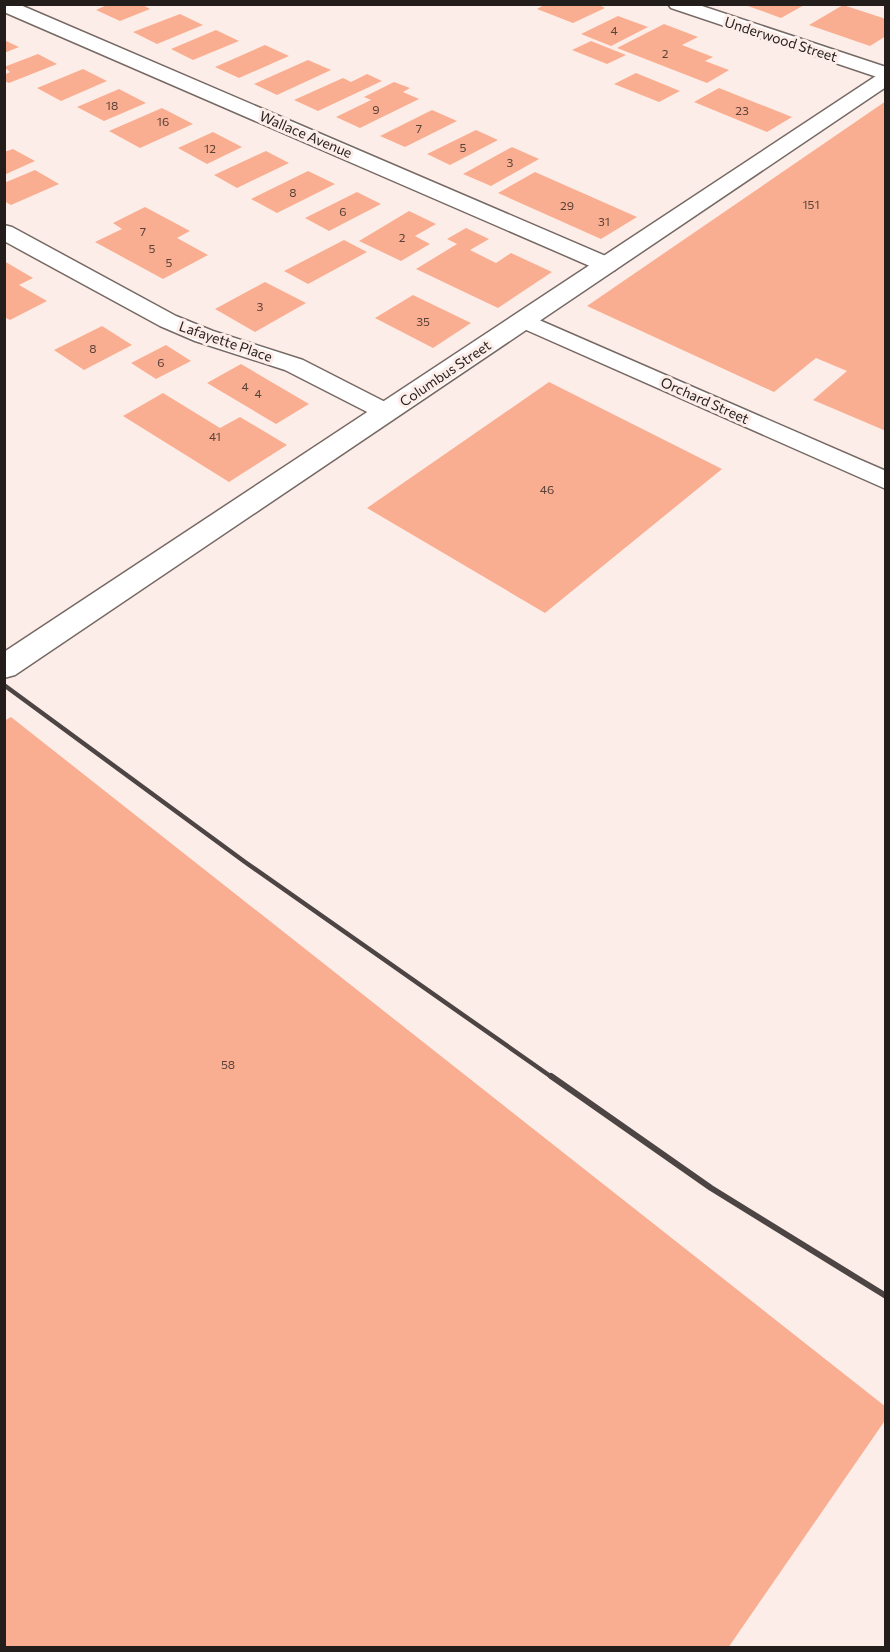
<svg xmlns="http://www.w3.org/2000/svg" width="890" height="1652" font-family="Commissioner,sans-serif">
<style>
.building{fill:#faae91}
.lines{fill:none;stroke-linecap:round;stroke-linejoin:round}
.street-casing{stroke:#766964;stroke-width:3}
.secondary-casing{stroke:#766964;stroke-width:3}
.street{fill:#fff;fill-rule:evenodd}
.secondary{fill:#fff;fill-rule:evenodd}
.rail-far1{stroke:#4d4543;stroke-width:4.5}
.rail{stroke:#4d4543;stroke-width:6}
.labels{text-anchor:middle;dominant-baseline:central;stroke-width:6;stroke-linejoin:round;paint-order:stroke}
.number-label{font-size:12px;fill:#594138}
.far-street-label{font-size:14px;fill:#231d1b;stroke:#fdede8}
</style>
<rect width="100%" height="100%" fill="#fdede8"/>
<path class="building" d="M 109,4 L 141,4 L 150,9 L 120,21 L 96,10 Z
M 546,4 L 597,4 L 605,8 L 573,23 L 537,9 Z
M 751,4 L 806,4 L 781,18 L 748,6 Z
M 843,5 L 886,19 L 886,36 L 870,46 L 809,25 Z
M 180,14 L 203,25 L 157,44 L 133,32 Z
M 618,16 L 648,27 L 611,46 L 581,34 Z
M 664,24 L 698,37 L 682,45 L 713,57 L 705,61 L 729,70 L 707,83 L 617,48 Z
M 216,30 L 239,41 L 193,60 L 171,49 Z
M 4,40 L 19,47 L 4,53 Z
M 591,41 L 626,55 L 607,64 L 572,50 Z
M 265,45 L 289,56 L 239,78 L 215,67 Z
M 38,54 L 57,64 L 9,83 L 4,81 L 4,75 L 10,72 L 4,67 Z
M 308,60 L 331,70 L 277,95 L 254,84 Z
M 83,69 L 107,81 L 61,101 L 37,88 Z
M 636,73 L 680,91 L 659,102 L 614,84 Z
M 367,74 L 382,81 L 318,111 L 294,100 L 343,78 L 351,82 Z
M 394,82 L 410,88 L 403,92 L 419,99 L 360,128 L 336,117 L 371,100 L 364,97 Z
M 719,88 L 792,117 L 767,132 L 694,102 Z
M 119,89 L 146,103 L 104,121 L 77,107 Z
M 886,101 L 886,431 L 813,400 L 847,371 L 816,358 L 774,392 L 587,306 Z
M 162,108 L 193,124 L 140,148 L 109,131 Z
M 432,110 L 457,121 L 405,147 L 380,136 Z
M 476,130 L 498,140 L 450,165 L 427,154 Z
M 213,132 L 242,147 L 207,164 L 178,148 Z
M 512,147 L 539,159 L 491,186 L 463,174 Z
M 13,149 L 35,161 L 4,175 L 4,152 Z
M 266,151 L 289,163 L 237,188 L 214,175 Z
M 35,170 L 59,184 L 11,205 L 4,201 L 4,183 Z
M 308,171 L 335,184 L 277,213 L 251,199 Z
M 535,172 L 637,217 L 601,239 L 498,193 Z
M 357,192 L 381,204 L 329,231 L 305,218 Z
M 145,207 L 190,231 L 177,238 L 208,255 L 163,279 L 95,242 L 122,229 L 113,223 Z
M 409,211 L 436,224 L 415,236 L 430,244 L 401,261 L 359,241 Z
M 466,228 L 489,239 L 470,250 L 496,263 L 511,253 L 552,272 L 498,308 L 416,269 L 457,244 L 447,239 Z
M 344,240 L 367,252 L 308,284 L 284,271 Z
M 4,261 L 33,278 L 19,285 L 47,301 L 10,320 L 4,317 Z
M 265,282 L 306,303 L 255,332 L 215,309 Z
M 413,295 L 471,323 L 433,348 L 375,318 Z
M 102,326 L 132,345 L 84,370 L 54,350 Z
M 166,345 L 191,361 L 156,379 L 131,363 Z
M 241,364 L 309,404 L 276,424 L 207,383 Z
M 549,382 L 722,469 L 545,613 L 367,508 Z
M 163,393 L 220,428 L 240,417 L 287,445 L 229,482 L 123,416 Z
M 11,717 L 886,1407 L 886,1419 L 728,1648 L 4,1648 L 4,721 Z"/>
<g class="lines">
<defs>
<path id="street" d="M 4,4 L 18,4 L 615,260 L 618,265 L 615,270 L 607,272 L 599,270 L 4,12 Z
M 668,4 L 696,4 L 886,67 L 886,80 L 671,8 Z
M 4,225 L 12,227 L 176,316 L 213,331 L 303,360 L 395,407 L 399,412 L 395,417 L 386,420 L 377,417 L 285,370 L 195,341 L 160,326 L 4,241 Z
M 523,313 L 886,471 L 886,489 L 515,325 L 511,320 L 515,315 Z"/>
<path id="secondary" d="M 886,72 L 886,87 L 15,675 L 4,678 L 4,652 L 879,74 Z"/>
</defs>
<use href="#street" class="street-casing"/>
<use href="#secondary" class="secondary-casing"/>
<use href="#street" class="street"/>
<use href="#secondary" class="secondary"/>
<path class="rail-far1" d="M 4,685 L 245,862 L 553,1078"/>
<path class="rail" d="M 551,1076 L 711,1188 L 886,1296"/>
</g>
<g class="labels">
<g class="number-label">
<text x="614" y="30">4</text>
<text x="665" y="53">2</text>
<text x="112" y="105">18</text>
<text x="376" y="109">9</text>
<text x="742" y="110">23</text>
<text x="163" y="121">16</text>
<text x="419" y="128">7</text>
<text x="463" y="147">5</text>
<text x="210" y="148">12</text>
<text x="510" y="162">3</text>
<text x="293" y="192">8</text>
<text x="811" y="204">151</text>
<text x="567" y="205">29</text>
<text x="343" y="211">6</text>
<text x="604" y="221">31</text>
<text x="143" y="231">7</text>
<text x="402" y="237">2</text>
<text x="152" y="248">5</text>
<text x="169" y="262">5</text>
<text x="260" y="306">3</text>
<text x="423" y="321">35</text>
<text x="93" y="348">8</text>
<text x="161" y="362">6</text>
<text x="245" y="386">4</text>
<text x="258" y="393">4</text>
<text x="215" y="436">41</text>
<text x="547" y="489">46</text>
<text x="228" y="1064">58</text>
</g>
<g class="far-street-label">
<text transform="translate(781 39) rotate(18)">Underwood Street</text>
<text transform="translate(306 134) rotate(23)">Wallace Avenue</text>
<text transform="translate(226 341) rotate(19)">Lafayette Place</text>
<text transform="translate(445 373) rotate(-34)">Columbus Street</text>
<text transform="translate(705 400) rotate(24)">Orchard Street</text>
</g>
</g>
<rect width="890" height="1652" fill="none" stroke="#231d1b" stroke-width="12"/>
</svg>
